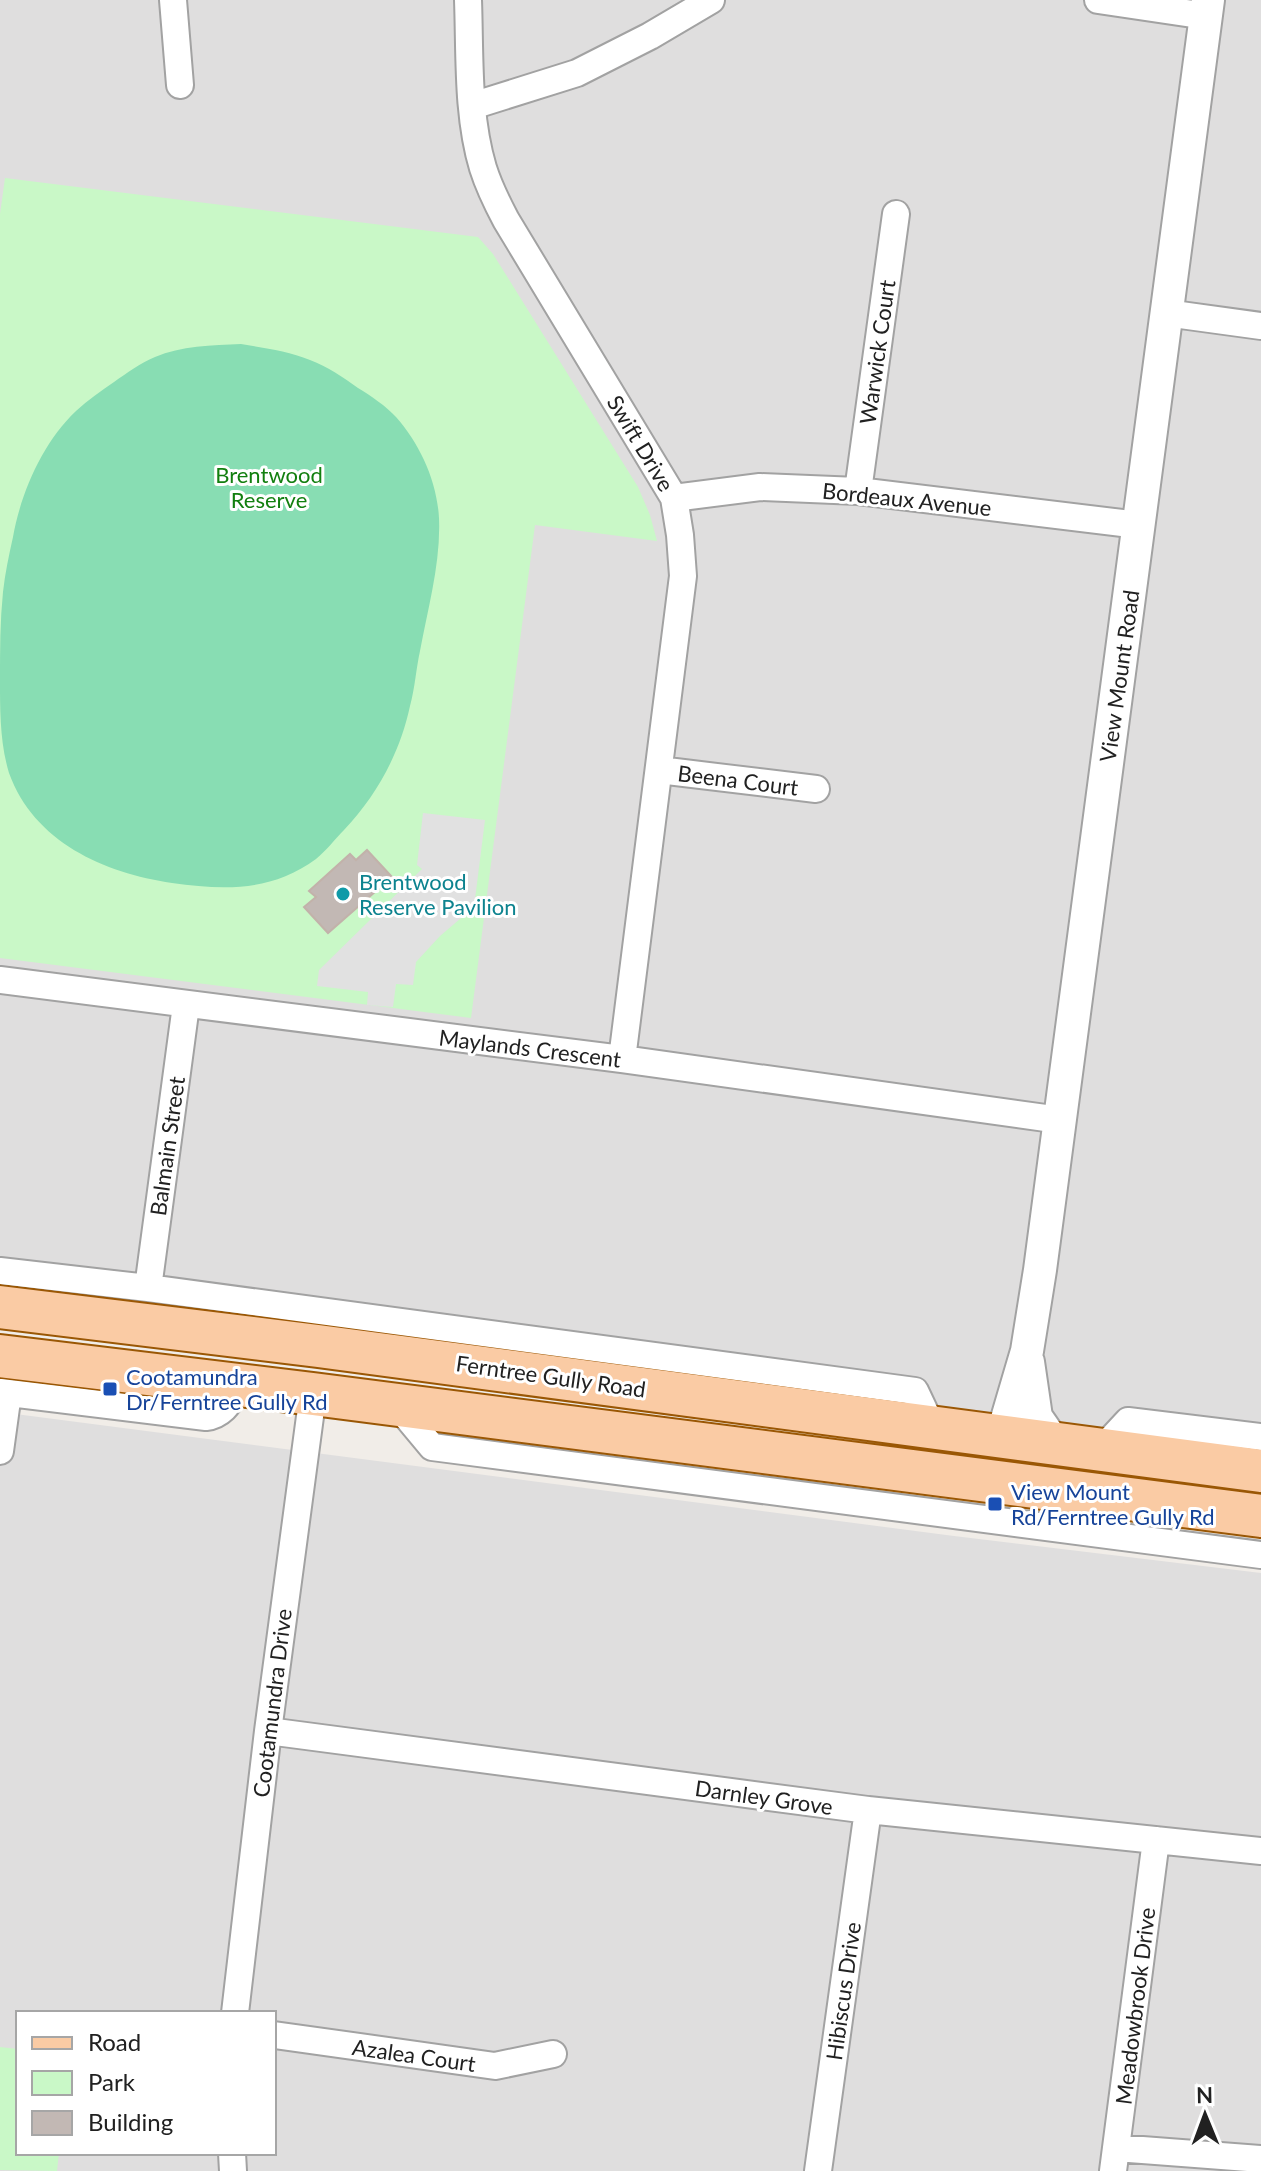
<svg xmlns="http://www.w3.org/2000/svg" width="1261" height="2171" font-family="Lato,sans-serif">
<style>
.residential{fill:#dfdede;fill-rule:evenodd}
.park{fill:#c9f8c7}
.pitch{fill:#88ddb3}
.parking{fill:#e1e1e1}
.building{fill:#c2b8b4;stroke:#c2b2aa;stroke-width:2}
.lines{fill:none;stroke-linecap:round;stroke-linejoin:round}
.minor-casing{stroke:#a2a2a2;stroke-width:30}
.tertiary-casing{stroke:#a2a2a2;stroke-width:36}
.primary-casing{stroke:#9a5704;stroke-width:46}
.minor{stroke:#fff;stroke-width:26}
.tertiary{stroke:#fff;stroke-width:32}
.primary{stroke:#facba4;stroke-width:42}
.culture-dot{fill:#0f9aa8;stroke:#fff;stroke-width:3}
.transit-dot{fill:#1a4fb4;stroke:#fff;stroke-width:3}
.labels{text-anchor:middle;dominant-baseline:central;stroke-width:6;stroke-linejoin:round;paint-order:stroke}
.street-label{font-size:22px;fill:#212121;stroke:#fff}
.park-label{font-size:22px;fill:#127f0f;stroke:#fff}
.culture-label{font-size:22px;fill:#0d838f;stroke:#fff;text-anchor:start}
.transit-label{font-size:22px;fill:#164399;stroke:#fff;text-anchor:start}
</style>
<rect width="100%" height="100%" fill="#f1ede8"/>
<path class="residential" d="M 0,0 L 1261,0 L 1261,1448 L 0,1288 Z
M 0,1412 L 954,1536 L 1261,1573 L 1261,2171 L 0,2171 ZM 18,2013 L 274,2013 L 274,2153 L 18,2153 Z"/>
<path class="park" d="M 5,178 L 478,237 L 493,254 L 638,487 L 650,515 L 657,541 L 535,525 L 471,1018 L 0,958 L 0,214 Z
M 0,2047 L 18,2049 L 18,2153 L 59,2153 L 57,2171 L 0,2170 Z"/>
<path class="pitch" d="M 241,344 C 265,348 288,351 310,360 C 328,367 343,377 358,388 C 371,396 386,406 396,417 C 420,444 437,481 439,518 C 441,562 428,608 420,651 C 416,669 415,688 410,706 C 400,753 377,795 344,830 C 335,839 326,851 316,859 C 271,892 224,890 172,883 C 104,873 34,842 9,773 C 0,743 0,711 0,679 C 0,650 0,621 3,592 C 5,573 9,555 13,537 C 21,492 43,442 76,411 C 88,400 101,391 114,382 C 127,373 140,363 155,357 C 181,346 212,345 241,344 Z"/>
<path class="parking" d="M 423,813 L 485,820 L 474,907 L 440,936 L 416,962 L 413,985 L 396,984 L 393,1007 L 367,1005 L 368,992 L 317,986 L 319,970 L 422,869 L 417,865 Z"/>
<path class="building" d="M 367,850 L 392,877 L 328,933 L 304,907 L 316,897 L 309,891 L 350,854 L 356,860 Z"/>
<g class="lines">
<defs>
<path id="minor" d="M 173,0 L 180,85
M 468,0 C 470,55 467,115 483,168 C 489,187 497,203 506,220 L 674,498 L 680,535 L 683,576 L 622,1059
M 1098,0 L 1206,16
M 472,106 L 577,73 L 650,36 L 711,0
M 1166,313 L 1261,326
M 858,491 L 896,214
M 674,498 L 760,487 L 858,491 L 1139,525
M 659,770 L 816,789
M 0,980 L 622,1059 L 1060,1120
M 0,1271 L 148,1288 L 915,1391 L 932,1427
M 148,1288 L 186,1005
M 0,1392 L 206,1417 C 224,1415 231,1399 240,1386
M 397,1405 L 432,1447 L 1261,1555
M 1101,1450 L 1128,1421 L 1261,1437
M 0,1451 L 8,1393
M 268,1731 L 868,1810 L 1261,1851
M 235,2013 L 268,1731 L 313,1394
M 274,2035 L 495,2066 L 553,2054
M 1116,2148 L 1261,2159
M 232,2153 L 233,2171
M 818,2171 L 868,1810
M 1113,2171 L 1156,1840"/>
<path id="tertiary" d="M 1028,1362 L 1036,1417 L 1054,1443
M 1002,1436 L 1027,1351 L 1040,1270 L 1208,0"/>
<path id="primary" d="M 0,1307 L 318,1346 L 1261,1471
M 0,1356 L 313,1394 L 1261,1516"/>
</defs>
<use href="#minor" class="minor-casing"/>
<use href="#tertiary" class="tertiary-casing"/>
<use href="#primary" class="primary-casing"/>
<use href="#minor" class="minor"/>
<use href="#tertiary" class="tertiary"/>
<use href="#primary" class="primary"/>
</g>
<circle class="culture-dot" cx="343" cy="894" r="8"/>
<g class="transit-dot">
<rect x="102" y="1381" width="16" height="16" rx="4"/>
<rect x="987" y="1496" width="16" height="16" rx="4"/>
</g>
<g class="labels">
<g class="street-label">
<text transform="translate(877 352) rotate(-82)">Warwick Court</text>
<text transform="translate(641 443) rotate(59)">Swift Drive</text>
<text transform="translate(907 499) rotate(6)">Bordeaux Avenue</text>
<text transform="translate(1119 676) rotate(-82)">View Mount Road</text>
<text transform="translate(738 780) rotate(7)">Beena Court</text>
<text transform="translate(530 1048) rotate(7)">Maylands Crescent</text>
<text transform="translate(167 1146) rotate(-82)">Balmain Street</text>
<text transform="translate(551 1376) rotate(8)">Ferntree Gully Road</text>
<text transform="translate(272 1703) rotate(-83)">Cootamundra Drive</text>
<text transform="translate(764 1797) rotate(8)">Darnley Grove</text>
<text transform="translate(843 1991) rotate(-82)">Hibiscus Drive</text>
<text transform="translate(1135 2006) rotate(-83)">Meadowbrook Drive</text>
<text transform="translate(414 2055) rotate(8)">Azalea Court</text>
</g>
<g class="park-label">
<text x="269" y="474">Brentwood<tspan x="269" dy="25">Reserve</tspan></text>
</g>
<g class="culture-label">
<text x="359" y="881">Brentwood<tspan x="359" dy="25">Reserve Pavilion</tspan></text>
</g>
<g class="transit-label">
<text x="126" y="1376">Cootamundra<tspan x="126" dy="25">Dr/Ferntree Gully Rd</tspan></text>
<text x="1011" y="1491">View Mount<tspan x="1011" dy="25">Rd/Ferntree Gully Rd</tspan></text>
</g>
</g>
<rect x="16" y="2011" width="260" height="144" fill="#ffffff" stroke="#a6a6a6" stroke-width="2"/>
<rect x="32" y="2037" width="40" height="12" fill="#facba4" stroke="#a6a6a6" stroke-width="2"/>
<text x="88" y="2051" font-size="24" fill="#212121">Road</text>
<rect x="32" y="2071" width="40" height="24" fill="#c9f8c7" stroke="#a6a6a6" stroke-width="2"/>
<text x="88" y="2091" font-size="24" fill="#212121">Park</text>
<rect x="32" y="2111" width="40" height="24" fill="#c2b8b4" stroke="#a6a6a6" stroke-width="2"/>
<text x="88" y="2131" font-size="24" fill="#212121">Building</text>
<g transform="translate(1205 2115) rotate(359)" stroke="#ffffff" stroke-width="6" paint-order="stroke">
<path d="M0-6L14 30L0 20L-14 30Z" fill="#212121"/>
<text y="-12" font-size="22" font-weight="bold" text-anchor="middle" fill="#212121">N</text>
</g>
</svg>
